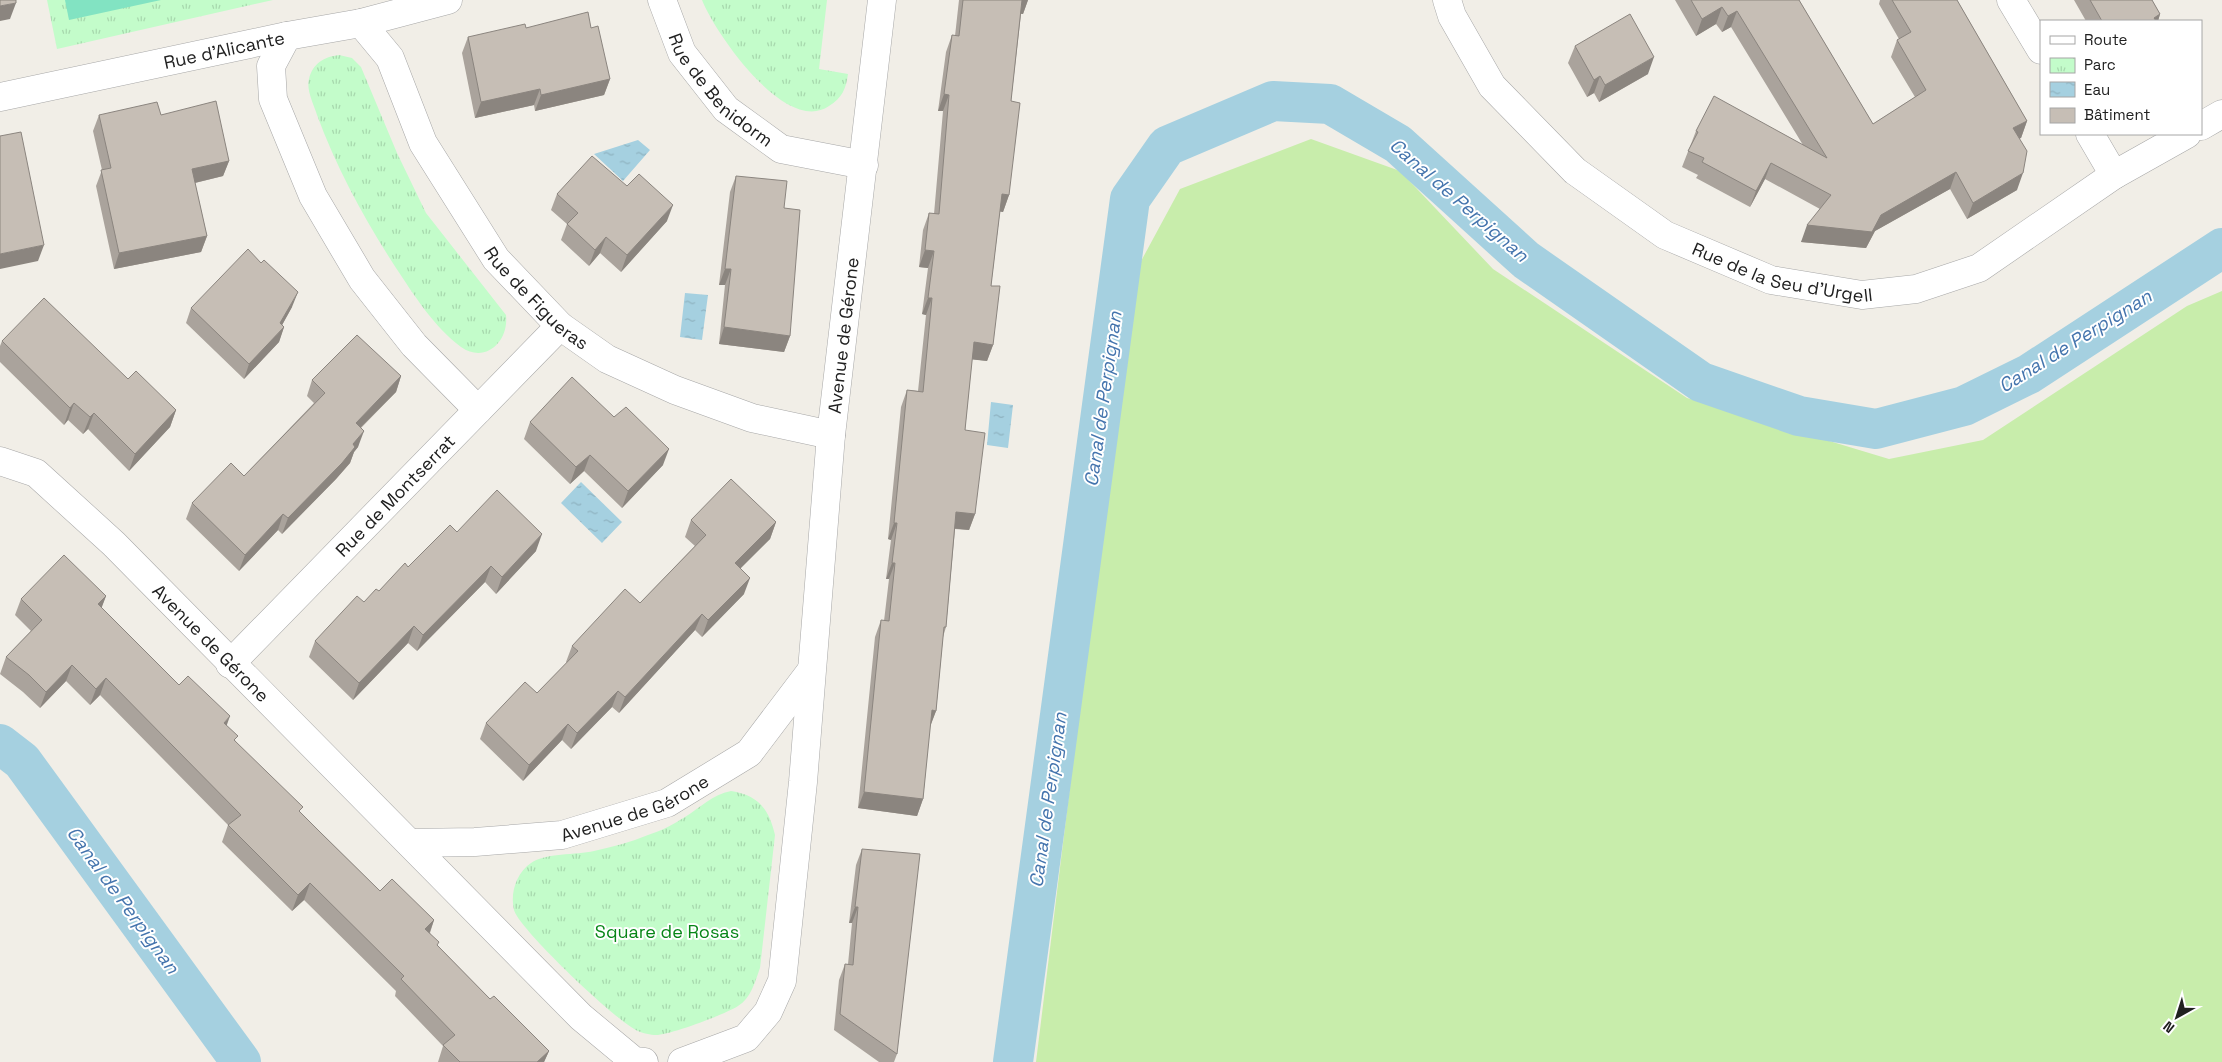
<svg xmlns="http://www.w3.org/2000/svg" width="2222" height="1062" font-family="'Space Grotesk',sans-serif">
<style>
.grass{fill:#c8edab}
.park{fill:url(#park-tufts)}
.pitch{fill:#82e3c2}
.water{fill:url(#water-ripples)}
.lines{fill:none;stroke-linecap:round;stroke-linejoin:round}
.canal{stroke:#a5d0e0;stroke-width:40}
.minor-casing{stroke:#a7a7a7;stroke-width:29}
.minor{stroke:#fff;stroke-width:28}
.wall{fill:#aaa39c}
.shaded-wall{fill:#8b857f}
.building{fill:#c6beb5;stroke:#8b857f}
.labels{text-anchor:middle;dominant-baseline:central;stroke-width:4;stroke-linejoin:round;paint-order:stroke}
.street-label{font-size:18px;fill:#202020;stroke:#fff}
.park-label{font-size:18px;fill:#078617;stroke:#fff}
.water-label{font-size:19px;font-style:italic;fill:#4474ad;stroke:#fff}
</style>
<defs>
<pattern id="park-tufts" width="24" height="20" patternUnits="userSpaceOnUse" patternTransform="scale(1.25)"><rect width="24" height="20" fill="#c3fcca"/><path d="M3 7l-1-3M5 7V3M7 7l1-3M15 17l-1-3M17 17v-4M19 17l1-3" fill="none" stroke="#a7d8ad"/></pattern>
<pattern id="water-ripples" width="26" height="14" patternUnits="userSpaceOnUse" patternTransform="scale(1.25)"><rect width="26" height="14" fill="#a5d0e0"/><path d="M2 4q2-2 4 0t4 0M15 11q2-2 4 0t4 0" fill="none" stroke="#8eb2c0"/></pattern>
</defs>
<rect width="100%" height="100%" fill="#f1eee7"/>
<path class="grass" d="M 1311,139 L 1400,171 L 1493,269 L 1687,398 L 1889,459 L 1983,440 L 2187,306 L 2222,291 L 2222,1062 L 1036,1062 L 1133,276 L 1180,189 Z"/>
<path class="park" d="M 47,0 L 273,0 L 57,49 Z
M 702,0 L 827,0 L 819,69 L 848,74 C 846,89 842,98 829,106 C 786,136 715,33 702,0 Z
M 339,55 L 352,58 L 361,67 L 397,153 L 426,213 L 506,315 C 509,342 485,364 461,347 C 434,327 414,295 396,268 C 365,220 337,169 317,115 C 314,105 306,90 309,79 C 313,63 324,57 339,55 Z
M 731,791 C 758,795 769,809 775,835 L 760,968 C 755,982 751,998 738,1006 C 726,1014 670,1035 656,1035 C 651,1035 642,1033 638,1031 C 618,1023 519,929 514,910 C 510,894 516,873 531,863 C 545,853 576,855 594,851 C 612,847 631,842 648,835 C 661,831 674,824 685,817 C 701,807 712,795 731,791 Z"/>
<path class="pitch" d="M 65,0 L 161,0 L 69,20 Z"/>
<path class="water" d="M 638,140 L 650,150 L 623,181 L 594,154 Z
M 685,293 L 708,295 L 702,340 L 680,337 Z
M 991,402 L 1013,405 L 1008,448 L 987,445 Z
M 581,482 L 622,522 L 602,543 L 561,503 Z"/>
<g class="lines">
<path class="canal" d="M 0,744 L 22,761 L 241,1062
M 1013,1062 L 1130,199 L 1167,146 L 1273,101 L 1330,104 L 1398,144 L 1526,260 L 1701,382 L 1799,416 L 1876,429 L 1964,406 L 2029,374 L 2222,248"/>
<defs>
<g id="minor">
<path id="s1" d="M 662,0 L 682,53 L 726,109 L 781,149 L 864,165"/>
<path id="s2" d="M 1447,0 L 1452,16 L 1492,86 L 1575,171 L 1665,235 L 1771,280 L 1862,295 L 1916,289 L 1979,268 L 2114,175 L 2187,134"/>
<path d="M 2011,0 L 2041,50"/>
<path id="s3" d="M 361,23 L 390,58 L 423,143 L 496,259 L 560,326 L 607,359 L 675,390 L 752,418 L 831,435"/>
<path d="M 287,36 L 271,66 L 273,99 L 313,196 L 362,279 L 414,345 L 478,410"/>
<path id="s4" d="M 0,97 L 287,36 L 361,23 L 448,0"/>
<path d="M 2201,126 L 2222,114"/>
<path d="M 2090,134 L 2114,175"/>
<path id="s5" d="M 0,461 L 36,473 L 114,544 L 581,1017 L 634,1061 L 644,1062"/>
<path id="s6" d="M 230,664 L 560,326"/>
<path id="s7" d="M 410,843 L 475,842 L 562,835 L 667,803 L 749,753 L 811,671"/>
<path id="s8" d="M 682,1062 L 746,1038 L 768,1012 L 782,981 L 803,782 L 831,435 L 882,0"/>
</g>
</defs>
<use href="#minor" class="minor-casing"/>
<use href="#minor" class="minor"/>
</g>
<path class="wall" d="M 959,0 L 1028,0 L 1023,14 L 1021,14 L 1011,101 L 1009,195 L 1003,212 L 1000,211 L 991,286 L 993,345 L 987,361 L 972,359 L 965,430 L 975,514 L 969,530 L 955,529 L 946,627 L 943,637 L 936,711 L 930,726 L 923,799 L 917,816 L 858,808 L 875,637 L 881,620 L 884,621 L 889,579 L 886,579 L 891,540 L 888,539 L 901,407 L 907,390 L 918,391 L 926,315 L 922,314 L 928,268 L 919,267 L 923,230 L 929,213 L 934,214 L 943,111 L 938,111 L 946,52 L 952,35 L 955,36 Z
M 1675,0 L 1799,0 L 1873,124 L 1915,97 L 1891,57 L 1897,40 L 1899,39 L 1879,4 L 1880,0 L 1957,0 L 2027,121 L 2021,138 L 2019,138 L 2017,190 L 1967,219 L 1950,189 L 1875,231 L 1866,248 L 1801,242 L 1820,209 L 1765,179 L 1750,207 L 1696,178 L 1698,175 L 1682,167 L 1696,131 L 1803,145 L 1731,27 L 1722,32 L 1716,24 L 1696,36 Z
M 2074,0 L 2152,0 L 2160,14 L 2158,21 L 2086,21 Z
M 526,28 L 591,28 L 610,79 L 604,95 L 535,111 L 534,105 L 475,118 L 462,53 L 468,37 Z
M 1575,46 L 1648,74 L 1599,102 L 1594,93 L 1587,97 L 1568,63 Z
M 99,115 L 161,115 L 229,161 L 223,176 L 195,183 L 207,236 L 201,252 L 114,269 L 96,186 L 102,170 L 93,131 Z
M 736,176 L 784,208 L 790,336 L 784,352 L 719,344 L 725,285 L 719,285 L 730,192 Z
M 557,194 L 667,221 L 621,272 L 600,253 L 589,266 L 561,240 L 567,224 L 551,210 Z
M 292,307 L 282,325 L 284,327 L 279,342 L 244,379 L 186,323 L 191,308 Z
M 2,341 L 128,379 L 176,410 L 170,427 L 129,471 L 88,429 L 83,434 L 68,420 L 64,425 L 0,362 L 0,346 Z
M 401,376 L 396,392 L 361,428 L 358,447 L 354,452 L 350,463 L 336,479 L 282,534 L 278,530 L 239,571 L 186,519 L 192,503 L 244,476 L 314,403 L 307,396 L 312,380 Z
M 614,417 L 663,465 L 622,508 L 584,471 L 570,484 L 524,439 L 530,422 Z
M 691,520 L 776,522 L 770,539 L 740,568 L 744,594 L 702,637 L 695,630 L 619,713 L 612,707 L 571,749 L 562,740 L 523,781 L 480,739 L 486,723 L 537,693 L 567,663 L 566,662 L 572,646 L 640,603 L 695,546 L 685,537 Z
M 457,532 L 536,551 L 496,594 L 485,582 L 417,651 L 408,643 L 353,700 L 309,657 L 315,641 L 364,602 Z
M 106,596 L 101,608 L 179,685 L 227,726 L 236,742 L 301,813 L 380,891 L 434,920 L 430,933 L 438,946 L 490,999 L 549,1051 L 544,1062 L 438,1062 L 443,1046 L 395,996 L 396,991 L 304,900 L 292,911 L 222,842 L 228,825 L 100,695 L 90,705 L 66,681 L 40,708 L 23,692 L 0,674 L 6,657 L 31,631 L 15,615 L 21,599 Z
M 862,849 L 897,1054 L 894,1062 L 879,1062 L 834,1030 L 839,980 L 845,964 L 848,964 L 852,923 L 849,923 L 856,865 Z"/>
<path class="shaded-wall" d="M 1022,0 L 1028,0 L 1023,14 L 1017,13 Z
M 16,3 L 10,19 L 0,21 L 0,6 Z
M 1722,7 L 1716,24 L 1696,36 L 1702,19 Z
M 1737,11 L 1731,27 L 1722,32 L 1728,16 Z
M 2160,14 L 2158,21 L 2153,21 L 2154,18 Z
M 1654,57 L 1648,74 L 1599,102 L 1605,85 Z
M 1600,76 L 1594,93 L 1587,97 L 1594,80 Z
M 610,79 L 604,95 L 535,111 L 541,95 Z
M 540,89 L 534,105 L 475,118 L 481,102 Z
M 944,94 L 949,95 L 943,111 L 938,111 Z
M 2027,121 L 2021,138 L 2007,145 L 2013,128 Z
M 229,161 L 223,176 L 186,185 L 192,169 Z
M 1771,163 L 1765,179 L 1750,207 L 1756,191 Z
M 1956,172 L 1950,189 L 1875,231 L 1866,248 L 1801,242 L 1807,225 Z
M 2023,173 L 2017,190 L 1967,219 L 1973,203 Z
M 1002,194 L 1009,195 L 1003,212 L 996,211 Z
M 673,205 L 667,221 L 621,272 L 627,255 Z
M 207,236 L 201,252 L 114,269 L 119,253 Z
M 606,237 L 600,253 L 589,266 L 595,250 Z
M 44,245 L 38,261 L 0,269 L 0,254 Z
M 925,250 L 934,251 L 928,268 L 919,267 Z
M 725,269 L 731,269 L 725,285 L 719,285 Z
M 298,292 L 292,307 L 276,336 L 284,327 L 279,342 L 244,379 L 249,364 L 280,323 Z
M 928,298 L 932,298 L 926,315 L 922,314 Z
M 724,327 L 790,336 L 784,352 L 719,344 Z
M 974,342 L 993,345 L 987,361 L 968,359 Z
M 401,376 L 396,392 L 350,438 L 356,423 Z
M 74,403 L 68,420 L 64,425 L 70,408 Z
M 176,410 L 170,427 L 129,471 L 135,454 Z
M 94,413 L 88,429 L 83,434 L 90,417 Z
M 364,431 L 358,447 L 354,452 L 350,463 L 336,479 L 282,534 L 288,518 Z
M 669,449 L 663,465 L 622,508 L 628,491 Z
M 590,455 L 584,471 L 570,484 L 576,467 Z
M 956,512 L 975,514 L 969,530 L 950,528 Z
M 283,514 L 278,530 L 239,571 L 245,555 Z
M 776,522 L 770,539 L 729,580 L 735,563 Z
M 894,523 L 897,523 L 891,540 L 888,539 Z
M 542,534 L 536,551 L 496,594 L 502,577 Z
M 892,563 L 895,563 L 889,579 L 886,579 Z
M 491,566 L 485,582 L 417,651 L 423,635 Z
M 750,578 L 744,594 L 702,637 L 708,620 Z
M 106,596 L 100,612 L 98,604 Z
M 702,614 L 695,630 L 619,713 L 625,697 Z
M 414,626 L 408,643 L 353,700 L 359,683 Z
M 72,665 L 66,681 L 40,708 L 46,692 Z
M 106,678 L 100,695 L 90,705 L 96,689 Z
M 618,691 L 612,707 L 571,749 L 577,733 Z
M 932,710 L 936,711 L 930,727 Z
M 230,716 L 224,733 L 224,723 Z
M 568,724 L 562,740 L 523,781 L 529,765 Z
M 864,792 L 923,799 L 917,816 L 858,808 Z
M 310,883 L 304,900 L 292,911 L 298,895 Z
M 855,907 L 858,907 L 852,923 L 849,923 Z
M 434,920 L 428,937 L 425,929 Z
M 549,1051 L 544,1062 L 537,1062 Z"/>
<path class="building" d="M 0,0 L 16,0 L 16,3 L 0,6 Z
M 963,0 L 1022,0 L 1011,101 L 1020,103 L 1009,195 L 1002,194 L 991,286 L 1000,286 L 993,345 L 974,342 L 965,430 L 985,433 L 975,514 L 956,512 L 946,627 L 944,627 L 936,711 L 932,710 L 923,799 L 864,792 L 881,620 L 889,621 L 895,563 L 892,563 L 897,523 L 894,523 L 907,390 L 923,392 L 932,298 L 928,298 L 934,251 L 925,250 L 929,213 L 939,214 L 949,95 L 944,94 L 952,35 L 959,36 Z
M 1691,0 L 1799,0 L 1873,124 L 1926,90 L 1897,40 L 1911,32 L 1892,0 L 1957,0 L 2027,121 L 2013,128 L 2027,151 L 2023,173 L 1973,203 L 1956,172 L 1881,215 L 1872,232 L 1807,225 L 1831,195 L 1771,163 L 1756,191 L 1702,162 L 1704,158 L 1688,151 L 1698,132 L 1696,131 L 1714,96 L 1827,158 L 1737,11 L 1728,16 L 1722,7 L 1702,19 Z
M 2090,0 L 2152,0 L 2160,14 L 2154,18 L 2156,21 L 2102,21 Z
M 588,12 L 591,28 L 598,26 L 610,79 L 541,95 L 540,89 L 481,102 L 468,37 L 525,24 L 526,28 Z
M 1630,14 L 1654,57 L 1605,85 L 1600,76 L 1594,80 L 1575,46 Z
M 216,101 L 229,161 L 192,169 L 207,236 L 119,253 L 101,170 L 111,168 L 99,115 L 157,102 L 161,115 Z
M 21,132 L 44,245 L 0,254 L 0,136 Z
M 592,156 L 627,186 L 639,174 L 673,205 L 627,255 L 606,237 L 595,250 L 567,224 L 578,213 L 557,194 Z
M 736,176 L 787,181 L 784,208 L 800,210 L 790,336 L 724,327 L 731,269 L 725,269 Z
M 248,249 L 261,263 L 264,260 L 298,292 L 280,323 L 284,327 L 249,364 L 191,308 Z
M 44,298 L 128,379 L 136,371 L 176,410 L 135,454 L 94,413 L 90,417 L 74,403 L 70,408 L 2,341 Z
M 357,335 L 401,376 L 356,423 L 364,431 L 353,444 L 355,447 L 342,463 L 288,518 L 283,514 L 245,555 L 192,503 L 231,463 L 244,476 L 325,393 L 312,380 Z
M 572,377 L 614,417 L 626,407 L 669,449 L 628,491 L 590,455 L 576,467 L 530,422 Z
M 731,479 L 776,522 L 735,563 L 750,578 L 708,620 L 702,614 L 625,697 L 618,691 L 577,733 L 568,724 L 529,765 L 486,723 L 525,682 L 537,693 L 578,651 L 572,646 L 625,589 L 640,603 L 706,535 L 691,520 Z
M 497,490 L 542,534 L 502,577 L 491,566 L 423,635 L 414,626 L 359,683 L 315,641 L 357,596 L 364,602 L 376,589 L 379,591 L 405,563 L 408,567 L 450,525 L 457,532 Z
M 64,555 L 106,596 L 98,604 L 179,685 L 188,676 L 230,716 L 224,723 L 238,736 L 234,740 L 303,807 L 299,811 L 321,833 L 380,891 L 392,879 L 434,920 L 425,929 L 439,942 L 437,945 L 490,999 L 494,996 L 549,1051 L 537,1062 L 460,1062 L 443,1045 L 455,1035 L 401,979 L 404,976 L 310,883 L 298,895 L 228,825 L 241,815 L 106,678 L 96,689 L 72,665 L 46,692 L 29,675 L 6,657 L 42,620 L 21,599 Z
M 862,849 L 920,854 L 897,1054 L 840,1014 L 845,964 L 853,965 L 858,907 L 855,907 Z"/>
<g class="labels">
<g class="street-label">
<text stroke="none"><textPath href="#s4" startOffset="229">Rue d'Alicante</textPath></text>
<text stroke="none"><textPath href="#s1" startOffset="110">Rue de Benidorm</textPath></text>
<text stroke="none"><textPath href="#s2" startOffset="451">Rue de la Seu d'Urgell</textPath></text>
<text stroke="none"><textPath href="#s3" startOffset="330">Rue de Figueras</textPath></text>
<text stroke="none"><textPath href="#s8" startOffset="785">Avenue de Gérone</textPath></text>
<text stroke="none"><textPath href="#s6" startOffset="236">Rue de Montserrat</textPath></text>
<text stroke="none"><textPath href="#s5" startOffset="282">Avenue de Gérone</textPath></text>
<text stroke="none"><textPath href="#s7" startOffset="230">Avenue de Gérone</textPath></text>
</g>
<g class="park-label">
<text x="667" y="931">Square de Rosas</text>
</g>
<g class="water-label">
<text transform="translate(1459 200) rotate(41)">Canal de Perpignan</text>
<text transform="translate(2075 341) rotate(-32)">Canal de Perpignan</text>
<text transform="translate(1103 399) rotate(-82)">Canal de Perpignan</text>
<text transform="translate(1048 800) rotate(-82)">Canal de Perpignan</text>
<text transform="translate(123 900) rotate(54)">Canal de Perpignan</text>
</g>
</g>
<rect x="2040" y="20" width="162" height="115" fill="#ffffff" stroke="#a6a6a6"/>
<rect x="2050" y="36" width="25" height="8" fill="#ffffff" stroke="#a6a6a6"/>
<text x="2084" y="45" font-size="15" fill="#202020">Route</text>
<rect x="2050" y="58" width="25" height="15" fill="url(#park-tufts)" stroke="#a6a6a6"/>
<text x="2084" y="70" font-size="15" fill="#202020">Parc</text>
<rect x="2050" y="82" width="25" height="15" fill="url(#water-ripples)" stroke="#a6a6a6"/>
<text x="2084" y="95" font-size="15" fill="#202020">Eau</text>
<rect x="2050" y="108" width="25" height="15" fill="#c6beb5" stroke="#a6a6a6"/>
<text x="2084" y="120" font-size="15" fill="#202020">Bâtiment</text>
<g transform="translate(2177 1017) rotate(219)" stroke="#ffffff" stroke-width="4" paint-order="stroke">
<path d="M0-4L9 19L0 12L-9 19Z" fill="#202020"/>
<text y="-8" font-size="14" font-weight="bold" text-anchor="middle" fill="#202020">N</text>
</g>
</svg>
